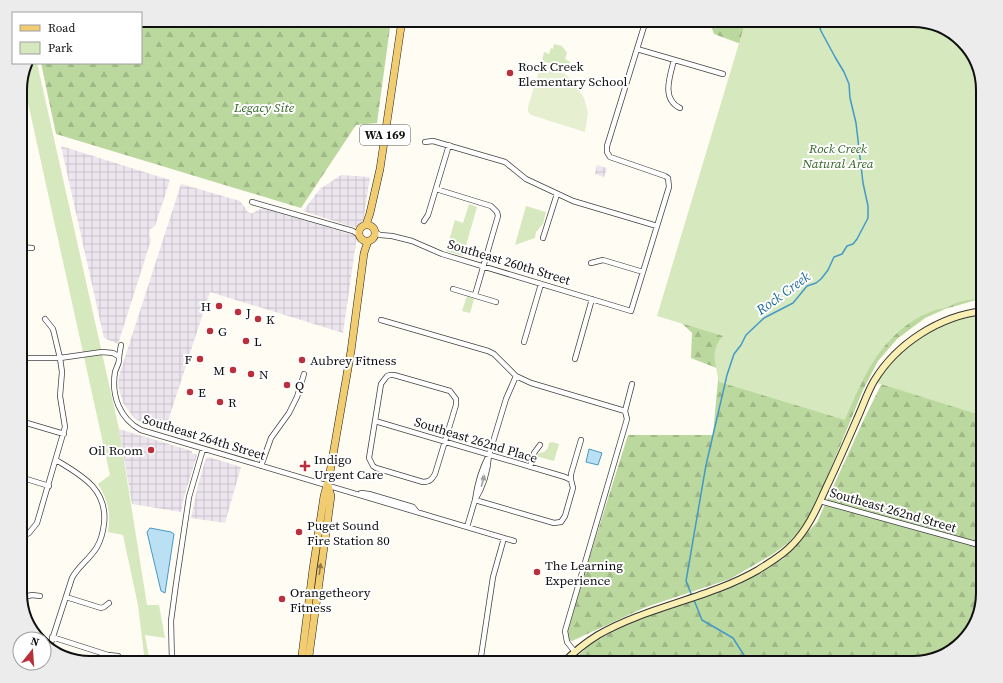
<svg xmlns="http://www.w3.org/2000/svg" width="1003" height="683" font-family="'Source Serif 4',serif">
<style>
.industrial{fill:url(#industrial-grid)}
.forest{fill:url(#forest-firs)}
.park{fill:#d5e8be}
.pitch{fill:#e6efcf}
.water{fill:#bbe0f3;stroke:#4599c6}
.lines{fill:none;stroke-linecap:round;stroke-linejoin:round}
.stream{stroke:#4599c6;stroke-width:1.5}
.street-casing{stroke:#434343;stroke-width:6}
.secondary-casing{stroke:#323232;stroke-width:8}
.primary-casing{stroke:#212121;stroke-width:8}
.street{stroke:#fff;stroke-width:4.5}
.secondary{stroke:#faefb2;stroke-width:6}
.primary{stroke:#f1cc71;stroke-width:7}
.oneway{fill:#9f9f9f}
.oneway2{fill:#8c7745}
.poi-dot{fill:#b92f3b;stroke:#fff;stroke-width:1.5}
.labels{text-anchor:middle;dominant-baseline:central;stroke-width:4;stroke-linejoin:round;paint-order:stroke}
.shield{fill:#fff;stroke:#585858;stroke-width:1}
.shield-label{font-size:12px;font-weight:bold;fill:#101010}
.poi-label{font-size:13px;fill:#101010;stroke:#fff;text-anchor:start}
.park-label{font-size:13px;font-style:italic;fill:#336523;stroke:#fff}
.street-label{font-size:13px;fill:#101010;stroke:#fff}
.water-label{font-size:14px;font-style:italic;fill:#1f6b9c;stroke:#fff}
.rim{fill:none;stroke:#101010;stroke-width:2}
</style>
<defs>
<pattern id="industrial-grid" width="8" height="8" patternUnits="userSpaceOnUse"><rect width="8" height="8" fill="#ece5ee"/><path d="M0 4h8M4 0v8" fill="none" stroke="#c9c3cb"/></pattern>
<pattern id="forest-firs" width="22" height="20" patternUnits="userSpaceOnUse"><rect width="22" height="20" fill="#bbd89e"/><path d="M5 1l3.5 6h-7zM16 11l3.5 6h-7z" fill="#a0b887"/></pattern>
</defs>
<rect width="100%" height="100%" fill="#fefcf3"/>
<path class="industrial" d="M 61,146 L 170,180 L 155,226 L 150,229 L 149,235 L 151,240 L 118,344 L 104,338 Z
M 597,165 L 607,168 L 604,177 L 595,174 Z
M 341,175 L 370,177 L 363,222 L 359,227 L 353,227 L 303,211 L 320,189 Z
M 181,184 L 240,201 L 248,212 L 250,213 L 253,213 L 262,208 L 357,236 L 343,333 L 210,292 L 168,421 L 161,419 L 163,430 L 146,425 L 134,418 L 123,403 L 118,385 L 119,376 Z
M 119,429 L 192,451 L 192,453 L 197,455 L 184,497 L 181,512 L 132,504 Z
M 209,457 L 241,467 L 225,523 L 191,518 L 198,485 L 206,458 Z
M 487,655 L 514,663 L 486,663 Z"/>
<path class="forest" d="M 141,20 L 391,20 L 377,123 L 356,125 L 301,208 L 56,134 L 41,63 L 141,63 Z
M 709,20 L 913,20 L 952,32 L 976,59 L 983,90 L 983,298 L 945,309 L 925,318 L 897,339 L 878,361 L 863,390 L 819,497 L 805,524 L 788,543 L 773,554 L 730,579 L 646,607 L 572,641 L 568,640 L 567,629 L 628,435 L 713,435 L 719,369 L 691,358 L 692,333 L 665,307 L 741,44 L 714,34 Z
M 983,315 L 983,593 L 971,632 L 944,656 L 913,663 L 570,663 L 591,644 L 635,619 L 738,585 L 783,559 L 817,522 L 865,417 L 887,373 Z"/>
<path class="park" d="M 746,20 L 913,20 L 952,32 L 976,59 L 983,90 L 983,299 C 975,299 966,300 959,302 C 955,303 951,306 948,307 C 943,309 937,309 933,311 C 883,330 864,375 845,420 L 719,382 C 716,364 709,351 723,336 L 657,316 Z
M 554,44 L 562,46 L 567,53 L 565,59 L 570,62 L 569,67 L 564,66 L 563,67 L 542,61 L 544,52 L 549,54 L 551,48 L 553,49 Z
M 30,63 L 37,63 L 119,429 L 147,605 L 159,605 L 165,638 L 145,635 L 150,663 L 145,663 L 138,605 L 123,535 L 108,532 C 111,514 108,499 98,484 L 110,475 L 23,80 Z
M 469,204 L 477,207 L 463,256 L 446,251 L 455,220 L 463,223 Z
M 526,206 L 546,212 L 543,224 L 536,232 L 535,238 L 515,245 Z
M 467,296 L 474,299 L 470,313 L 462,311 Z
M 983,310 L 983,416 L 874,382 L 895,351 L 914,334 L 924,328 L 947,317 Z
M 552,442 L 559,444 L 554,461 L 536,456 L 539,453 L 544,452 L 548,448 L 549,443 Z"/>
<path class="pitch" d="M 542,61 L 560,70 L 572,80 L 584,98 L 588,113 L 585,132 L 531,115 L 528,112 L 528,107 Z"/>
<path class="water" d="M 589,449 L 602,453 L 598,465 L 586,462 Z
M 150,528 L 171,532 L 174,534 L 165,593 L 161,591 L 147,532 Z"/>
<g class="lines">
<path class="stream" d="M 692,596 L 686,581 L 706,465 L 727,375 L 734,354 L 741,345 L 746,335 L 764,318 L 793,303 L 798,297 L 807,286 L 816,283 L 821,279 L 828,270 L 834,257 L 842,254 L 847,246 L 853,244 L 857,239 L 868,218 L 868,206 L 863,183 L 856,123 L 850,98 L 849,84 L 844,72 L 835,57 L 821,31 L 817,20
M 694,600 L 702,620 L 733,638 L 749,663"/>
<defs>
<path id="street" d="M 637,49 L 723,74
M 674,60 C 670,76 661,99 680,108
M 425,142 L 433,141 L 505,162 L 526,179 L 573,201 L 657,226
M 20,144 L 22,144
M 436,189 L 491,206 L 497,212 L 498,216 L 475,295
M 252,202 L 353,231 L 359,235
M 424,221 L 428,215 L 449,145
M 375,232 L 380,235 L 392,236 L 412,241 L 442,254 L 631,311 L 669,187 L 668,178 L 665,176 L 610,157 L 607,152 L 607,146 L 646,20
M 543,238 L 557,194
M 20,247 L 32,248
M 591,263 L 603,260 L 643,272
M 453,289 L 496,302
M 381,320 L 488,351 L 494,354 L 516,376 L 531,383 L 625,411
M 524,342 L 541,284
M 121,345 C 120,351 119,355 119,360 C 119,364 116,368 115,372 C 111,396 120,419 141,430 L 514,541
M 20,358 L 60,358 L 102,352 L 113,353 L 118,356
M 575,359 L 592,299
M 390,375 L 394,375 L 450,391 L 456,399 L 456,405 L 435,474 C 432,479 430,482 423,482 L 376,468 L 373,466 L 369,458 L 381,384 L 387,376 Z
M 20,421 L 64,434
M 375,421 L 565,477 L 571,480
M 489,455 C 482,468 477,485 475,500 C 483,487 488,470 489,455 L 506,399 L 516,376
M 261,466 L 271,438 L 289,413 L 297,397 L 304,374
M 530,467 L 534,453 L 540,445
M 20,477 L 49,486
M 361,493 L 369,494 L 413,507 L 417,512
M 820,501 L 983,546
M 467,527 L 475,500 L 554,523 L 561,522 L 565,516 L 573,488 L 571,480 L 571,474 L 581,440
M 20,538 L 29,533 L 37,523 L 65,427 L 60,396 L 62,372 L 60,358 L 53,329 L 45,319
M 66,597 L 101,608 L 104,607 L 109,603
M 20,598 L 32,595 L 40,596
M 52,637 L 108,655 L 118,656
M 49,649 L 72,578 C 78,566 90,559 97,547 C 101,540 103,532 104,524 C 108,489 81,475 56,460
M 575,652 L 567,642 L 565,631 L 627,419 L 625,411 L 632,384
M 172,663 L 171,621 L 176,584 L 189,497 L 203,449
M 480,663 L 493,577 L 504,538"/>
<path id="secondary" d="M 563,663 C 574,652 585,643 598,635 C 648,606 708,599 758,570 C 770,562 782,556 792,545 C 808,529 817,508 826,488 C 837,465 847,442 857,419 C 863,406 867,393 874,381 C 897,343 940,316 983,311"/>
<path id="primary" d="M 366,225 L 370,213 L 380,169 L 402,20
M359 233a8 8 0 1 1 16 0a8 8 0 1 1-16 0Z
M 301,663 L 313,569 L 324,496 L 329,478 L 351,351 L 364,253 L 368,241
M 308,663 L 331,496 L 328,486"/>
</defs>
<use href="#street" class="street-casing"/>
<use href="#secondary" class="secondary-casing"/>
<use href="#primary" class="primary-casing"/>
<use href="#street" class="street"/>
<use href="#secondary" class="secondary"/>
<use href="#primary" class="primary"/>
</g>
<defs><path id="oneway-solid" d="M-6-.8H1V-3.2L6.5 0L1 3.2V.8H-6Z"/></defs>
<use class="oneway" href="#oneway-solid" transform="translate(483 481) rotate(-73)"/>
<use class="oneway2" href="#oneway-solid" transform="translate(320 569) rotate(-82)"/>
<g class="poi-dot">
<circle cx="510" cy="73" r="4"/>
<circle cx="219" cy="306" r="4"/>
<circle cx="238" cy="312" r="4"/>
<circle cx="258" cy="319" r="4"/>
<circle cx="210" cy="331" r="4"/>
<circle cx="246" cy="341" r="4"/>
<circle cx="200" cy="359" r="4"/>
<circle cx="302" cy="360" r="4"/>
<circle cx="233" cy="370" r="4"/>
<circle cx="251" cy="374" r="4"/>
<circle cx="287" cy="385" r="4"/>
<circle cx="190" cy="392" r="4"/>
<circle cx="220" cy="402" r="4"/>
<circle cx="151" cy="450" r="4"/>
<path d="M303 460h4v4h4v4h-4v4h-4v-4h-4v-4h4z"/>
<circle cx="299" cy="532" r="4"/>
<circle cx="537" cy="572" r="4"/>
<circle cx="282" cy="599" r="4"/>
</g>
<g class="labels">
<rect class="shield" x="360" y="125" width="50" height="20" rx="3"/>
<g class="shield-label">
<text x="385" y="135">WA 169</text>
</g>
<g class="poi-label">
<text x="518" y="66">Rock Creek<tspan x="518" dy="15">Elementary School</tspan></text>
<text x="211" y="306" text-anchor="end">H</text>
<text x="246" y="312">J</text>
<text x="266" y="319">K</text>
<text x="218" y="331">G</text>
<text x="254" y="341">L</text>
<text x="192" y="359" text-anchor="end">F</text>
<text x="310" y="360">Aubrey Fitness</text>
<text x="225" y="370" text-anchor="end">M</text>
<text x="259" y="374">N</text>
<text x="295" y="385">Q</text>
<text x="198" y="392">E</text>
<text x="228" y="402">R</text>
<text x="143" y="450" text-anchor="end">Oil Room</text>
<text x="314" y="459">Indigo<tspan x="314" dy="15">Urgent Care</tspan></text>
<text x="307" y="525">Puget Sound<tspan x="307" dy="15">Fire Station 80</tspan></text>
<text x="545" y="565">The Learning<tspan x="545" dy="15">Experience</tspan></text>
<text x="290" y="592">Orangetheory<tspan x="290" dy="15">Fitness</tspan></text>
</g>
<g class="park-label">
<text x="264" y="107">Legacy Site</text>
<text x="838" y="148">Rock Creek<tspan x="838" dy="15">Natural Area</tspan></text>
</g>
<g class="street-label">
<text transform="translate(509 262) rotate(17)">Southeast 260th Street</text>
<text transform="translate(204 437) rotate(17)">Southeast 264th Street</text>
<text transform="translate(476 440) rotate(17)">Southeast 262nd Place</text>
<text transform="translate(893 510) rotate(16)">Southeast 262nd Street</text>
</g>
<g class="water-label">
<text transform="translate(783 293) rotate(-36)">Rock Creek</text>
</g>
</g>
<path d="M0 0H1003V683H0ZM90 27H913A63 63 0 0 1 976 90V593A63 63 0 0 1 913 656H90A63 63 0 0 1 27 593V90A63 63 0 0 1 90 27Z" fill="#ececec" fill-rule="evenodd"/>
<path class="rim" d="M90 27H913A63 63 0 0 1 976 90V593A63 63 0 0 1 913 656H90A63 63 0 0 1 27 593V90A63 63 0 0 1 90 27Z"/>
<rect x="12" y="12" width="130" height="52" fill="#ffffff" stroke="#9f9f9f"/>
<rect x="20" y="25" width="20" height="6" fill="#f1cc71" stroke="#9f9f9f"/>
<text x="48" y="32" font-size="12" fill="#101010">Road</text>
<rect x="20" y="42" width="20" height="12" fill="#d5e8be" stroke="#9f9f9f"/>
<text x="48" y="52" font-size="12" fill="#101010">Park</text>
<g transform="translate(32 651) rotate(17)"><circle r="19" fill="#ffffff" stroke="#9f9f9f"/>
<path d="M0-3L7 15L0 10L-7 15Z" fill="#b92f3b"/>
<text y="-6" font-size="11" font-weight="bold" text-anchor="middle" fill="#101010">N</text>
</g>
</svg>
